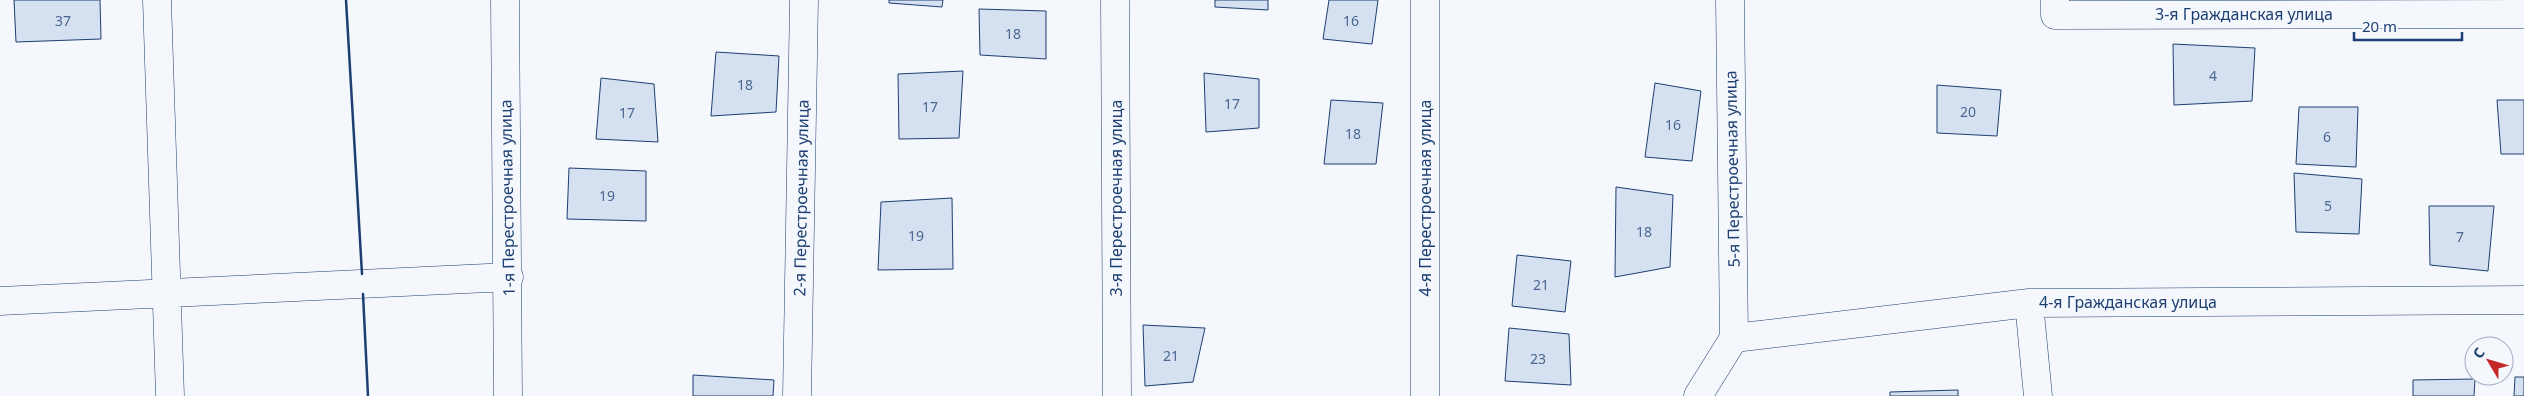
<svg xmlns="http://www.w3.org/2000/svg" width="2524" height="396" font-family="'Noto Sans',sans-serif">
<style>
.building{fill:#d5e0f0;stroke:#1d3f73}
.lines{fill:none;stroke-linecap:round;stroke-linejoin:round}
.minor-casing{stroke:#1d3f73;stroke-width:29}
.minor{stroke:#f4f7fb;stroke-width:28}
.wall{stroke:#1d3f73;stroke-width:2.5}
.labels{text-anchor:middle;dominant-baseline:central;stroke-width:4;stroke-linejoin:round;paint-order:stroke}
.number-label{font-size:14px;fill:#4b6792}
.street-label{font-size:16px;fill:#1d3f73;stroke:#f4f7fb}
</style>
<rect width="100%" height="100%" fill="#f4f7fb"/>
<path class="building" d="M 14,0 L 100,0 L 101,39 L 16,42 Z
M 889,0 L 943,0 L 942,7 L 889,3 Z
M 1215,0 L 1268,0 L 1268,10 L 1215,7 Z
M 1329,0 L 1378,0 L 1372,44 L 1323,39 Z
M 979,9 L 1046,11 L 1046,59 L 980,55 Z
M 2173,44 L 2255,48 L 2252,101 L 2174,105 Z
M 716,52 L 779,56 L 776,112 L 711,116 Z
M 963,71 L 959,138 L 899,139 L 898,74 Z
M 1204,73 L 1259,79 L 1259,128 L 1206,132 Z
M 601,78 L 654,84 L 658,142 L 596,139 Z
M 1655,83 L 1701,91 L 1692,161 L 1645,157 Z
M 1937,85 L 2001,90 L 1997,136 L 1937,133 Z
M 1331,100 L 1383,103 L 1376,164 L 1324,164 Z
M 2497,100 L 2524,100 L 2524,154 L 2501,154 Z
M 2299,107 L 2358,107 L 2356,167 L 2296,164 Z
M 569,168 L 646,171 L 646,221 L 567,219 Z
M 2294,173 L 2362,179 L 2359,234 L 2296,232 Z
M 1616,187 L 1673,195 L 1670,267 L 1615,277 Z
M 952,198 L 953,269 L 878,270 L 881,202 Z
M 2429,206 L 2494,206 L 2488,271 L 2430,265 Z
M 1517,255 L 1571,261 L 1565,312 L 1512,306 Z
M 1143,325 L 1205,328 L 1193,382 L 1145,386 Z
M 1509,328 L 1569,334 L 1571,385 L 1505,381 Z
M 693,375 L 774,380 L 773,396 L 693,396 Z
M 2515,377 L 2524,377 L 2524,396 L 2514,396 Z
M 2475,379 L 2474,396 L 2413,396 L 2413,380 Z
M 1958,390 L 1958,396 L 1890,396 L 1890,392 Z"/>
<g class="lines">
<defs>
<path id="minor" d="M 157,0 L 170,396
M 505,0 L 508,396
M 1115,0 L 1117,396
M 1425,0 L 1425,396
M 1730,0 L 1734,338
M 2055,0 L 2055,15 L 2524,14
M 0,301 L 509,277
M 2029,303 L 2038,396
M 1734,338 L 2029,303 L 2524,300
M 797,396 L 804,0
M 1698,396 L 1734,338"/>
</defs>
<use href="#minor" class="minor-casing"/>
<use href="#minor" class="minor"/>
<path class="wall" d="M 346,0 L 362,274
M 363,294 L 368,396"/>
</g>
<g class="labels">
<g class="number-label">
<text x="63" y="20">37</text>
<text x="1351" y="20">16</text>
<text x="1013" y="33">18</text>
<text x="2213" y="75">4</text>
<text x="745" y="84">18</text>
<text x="1232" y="103">17</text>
<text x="930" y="106">17</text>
<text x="1968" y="111">20</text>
<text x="627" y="112">17</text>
<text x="1673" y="124">16</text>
<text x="1353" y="133">18</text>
<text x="2327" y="136">6</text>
<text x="607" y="195">19</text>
<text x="2328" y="205">5</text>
<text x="1644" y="231">18</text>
<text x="916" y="235">19</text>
<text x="2460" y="236">7</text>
<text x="1541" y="284">21</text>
<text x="1171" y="355">21</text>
<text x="1538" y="358">23</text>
</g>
<g class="street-label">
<text x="2244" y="14">3-я Гражданская улица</text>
<text transform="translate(1732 169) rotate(-91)">5-я Перестроечная улица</text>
<text transform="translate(507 198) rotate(-91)">1-я Перестроечная улица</text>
<text transform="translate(801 198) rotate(-89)">2-я Перестроечная улица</text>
<text transform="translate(1116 198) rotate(-90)">3-я Перестроечная улица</text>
<text transform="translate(1425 198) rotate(-90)">4-я Перестроечная улица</text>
<text x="2128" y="302">4-я Гражданская улица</text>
</g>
</g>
<g transform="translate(2489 361) rotate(308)"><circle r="24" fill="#f4f7fb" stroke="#9eadc5"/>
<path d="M0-4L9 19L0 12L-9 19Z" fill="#c62828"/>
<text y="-8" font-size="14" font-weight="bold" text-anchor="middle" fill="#1d3f73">С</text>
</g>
<path d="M2354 32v8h108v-8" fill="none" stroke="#1d3f73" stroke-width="2.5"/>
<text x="2362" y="32" font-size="15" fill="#1d3f73" stroke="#f4f7fb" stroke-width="4" paint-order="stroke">20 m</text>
</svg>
